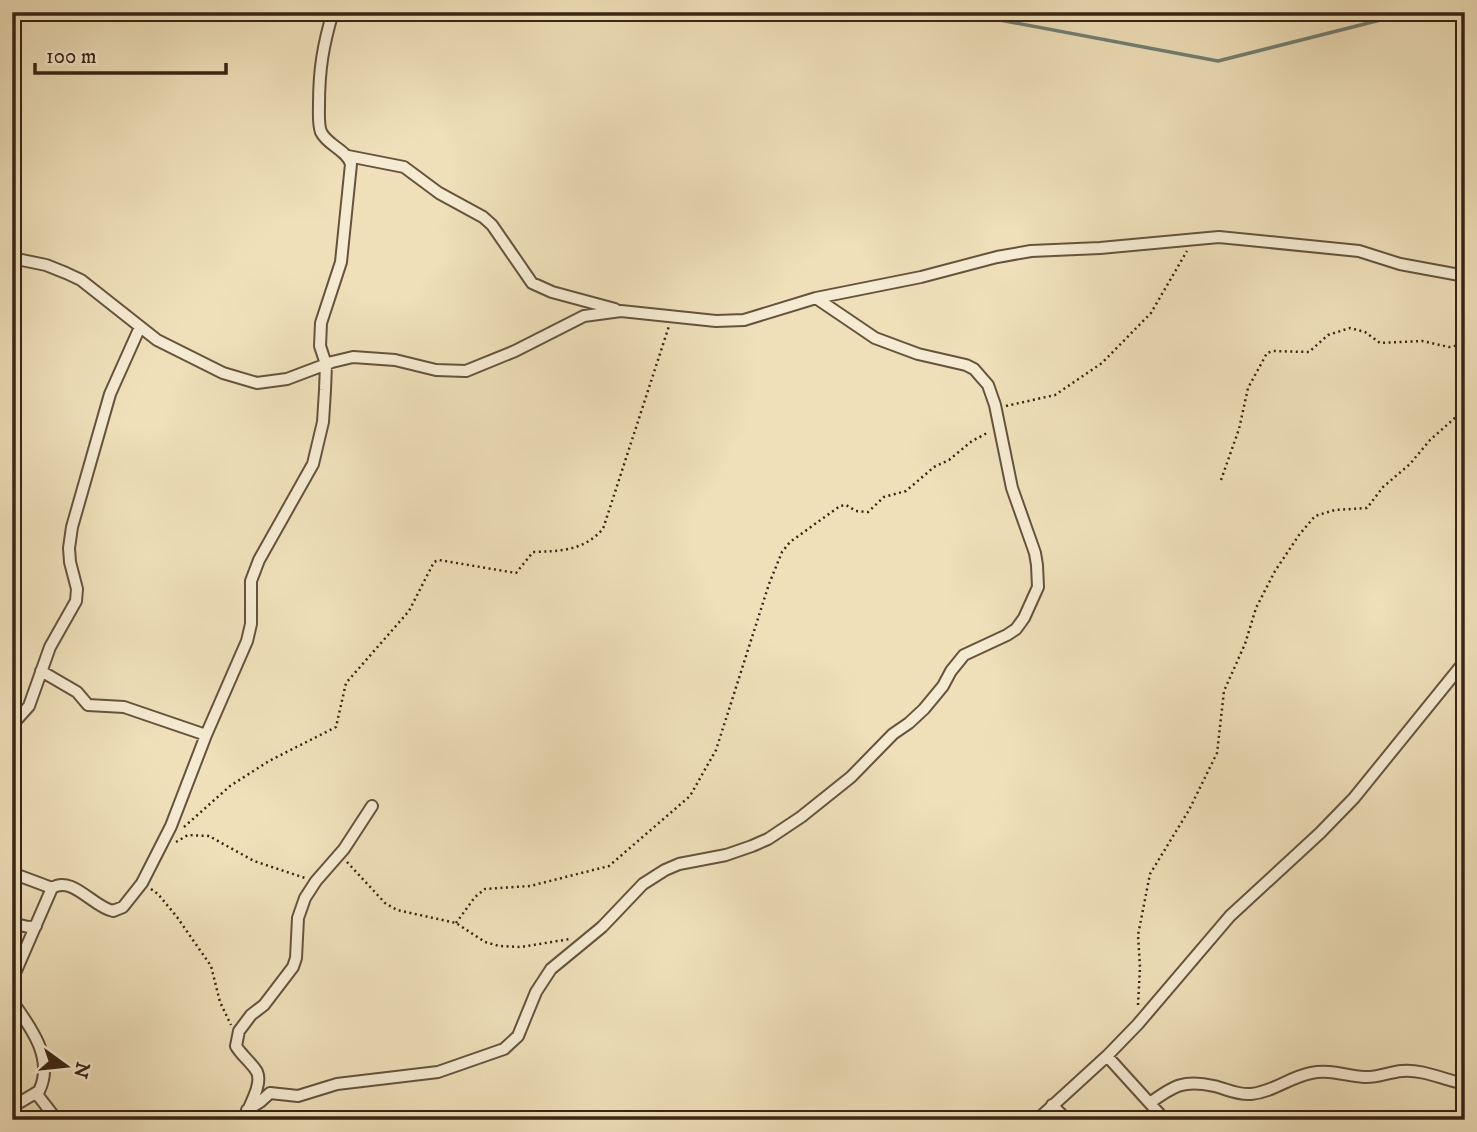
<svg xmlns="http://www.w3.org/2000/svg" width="1477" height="1132" font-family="'IM FELL DW Pica',serif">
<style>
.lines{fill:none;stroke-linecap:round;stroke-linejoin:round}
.stream{stroke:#738073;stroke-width:3.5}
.street-casing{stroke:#66533e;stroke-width:14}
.path{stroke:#392414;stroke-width:2.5;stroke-dasharray:2 3.5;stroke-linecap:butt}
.street{stroke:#f5ebd2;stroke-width:10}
</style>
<rect width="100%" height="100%" fill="#efe0ba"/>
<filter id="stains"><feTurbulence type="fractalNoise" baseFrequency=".00286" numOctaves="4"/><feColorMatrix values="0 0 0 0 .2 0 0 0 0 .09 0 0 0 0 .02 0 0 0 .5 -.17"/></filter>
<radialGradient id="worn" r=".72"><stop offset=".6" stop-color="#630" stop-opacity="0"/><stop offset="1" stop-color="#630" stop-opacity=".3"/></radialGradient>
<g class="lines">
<path class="stream" d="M 957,12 L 1218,61 L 1412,12"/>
<defs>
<path id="street" d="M 348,156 L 404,167 L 439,193 L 483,217 L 492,225 L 532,283 L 552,292 L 615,309
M 12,258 L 46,265 L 66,273 L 81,280 L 157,340 L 223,373 L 257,383 L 287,379 L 332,362 L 353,357 L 395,360 L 436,370 L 466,371 L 515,351 L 584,316 L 621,311 L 716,321 L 744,320 L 816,298 L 921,277 L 997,257 L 1031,251 L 1100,248 L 1219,237 L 1359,251 L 1400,264 L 1465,276
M 41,671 L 77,692 L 88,705 L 124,707 L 206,735
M 12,725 L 29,706 L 50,647 L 76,601 L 77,589 L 70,562 L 69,548 L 72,527 L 110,394 L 140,327
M 12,873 L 52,888
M 12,923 L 28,927 L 36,926
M 12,980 L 52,888 C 72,875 93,907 113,911 L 123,907 L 142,883 L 171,826 L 206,735 L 247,641 L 251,624 L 251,581 L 259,560 L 313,464 L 323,422 L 325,390 L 326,364 L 320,346 L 321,323 L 341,262 L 351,164 C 346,149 328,146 321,132 C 318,124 319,113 319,104 C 319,70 323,45 333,12
M 12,1001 C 30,1026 55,1059 39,1091 L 12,1107
M 1107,1056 L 1165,1120
M 36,1093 L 57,1120
M 1150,1103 C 1173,1086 1184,1079 1214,1086 C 1227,1089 1237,1095 1251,1094 C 1273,1092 1290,1077 1311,1073 C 1330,1069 1346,1076 1364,1077 C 1377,1078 1389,1072 1402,1071 C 1423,1069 1444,1080 1465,1084
M 1052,1105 L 1067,1120
M 247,1110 L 260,1102 L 270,1093 L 298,1096 L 337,1084 L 438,1072 L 504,1049 L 518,1036 L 536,992 L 551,969 L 602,927 L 643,884 L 665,870 L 679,864 L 726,855 L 752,846 L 768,839 L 801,817 L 851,777 L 893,734 L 909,723 L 924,709 L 943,686 L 951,671 L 964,655 L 1007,635 L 1016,629 L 1024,618 L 1038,587 L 1037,565 L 1035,553 L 1012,488 L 995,405 L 988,385 L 974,369 L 966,365 L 918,354 L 875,338 L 816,298
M 244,1120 C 248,1107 263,1085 257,1072 C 252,1063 241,1055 236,1046 L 239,1031 L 251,1015 L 264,1005 L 293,967 L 296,958 L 298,918 L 305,898 L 316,881 L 344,849 L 372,806
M 1037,1120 L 1107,1056 L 1138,1024 L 1230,916 L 1320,833 L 1354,798 L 1465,661
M 1461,1120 L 1465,1118"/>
</defs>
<use href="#street" class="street-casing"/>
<path class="path" d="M 1078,12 L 1079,15
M 1006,406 L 1055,395 L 1102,363 L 1151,313 L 1187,251
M 1221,480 L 1239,429 L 1248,388 L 1267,353 L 1273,351 L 1309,352 L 1328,335 L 1350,328 L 1365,332 L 1380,343 L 1422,341 L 1449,347 L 1465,344
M 184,827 L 230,786 L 269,761 L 336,727 L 346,683 L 409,611 L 434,562 L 439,560 L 516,573 L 533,552 C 561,551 583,551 603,529 L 669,326
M 176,842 L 188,835 L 209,836 L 254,861 L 305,878
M 347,862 L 385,903 L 397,910 L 456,923 L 485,942 L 499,946 L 521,947 L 570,939
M 151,889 L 158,894 L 177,917 L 211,966 L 220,1002 L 231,1025
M 456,923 L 475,897 L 485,889 L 530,886 L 609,866 L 690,796 L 716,750 L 769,584 L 782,552 L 790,542 L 840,506 L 846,505 L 856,511 L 868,512 L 884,497 L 906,491 L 934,467 L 949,460 L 972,441 L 989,432
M 1138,1005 L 1140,967 L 1138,935 L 1150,874 L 1189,810 L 1217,753 L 1224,691 L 1245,644 L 1256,608 L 1275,571 L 1299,535 L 1315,516 L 1335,510 L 1367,508 L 1383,487 L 1410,464 L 1430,440 L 1465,409"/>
<use href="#street" class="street"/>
</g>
<rect width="1477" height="1132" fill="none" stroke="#efe0ba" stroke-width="42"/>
<rect x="14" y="14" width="1449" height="1104" fill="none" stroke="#392414" stroke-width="3.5"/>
<rect x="21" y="21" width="1435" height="1090" fill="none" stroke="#392414" stroke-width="2"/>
<g transform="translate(66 1066) rotate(105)" stroke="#f5ebd2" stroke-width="5" paint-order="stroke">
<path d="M0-5L12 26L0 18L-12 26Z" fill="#392414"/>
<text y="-10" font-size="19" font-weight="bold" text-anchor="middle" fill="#392414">N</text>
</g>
<path d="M35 63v10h191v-10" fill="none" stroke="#392414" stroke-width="3.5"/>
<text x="46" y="63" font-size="21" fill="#392414" stroke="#f5ebd2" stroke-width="5" paint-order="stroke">100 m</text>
<rect width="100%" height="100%" filter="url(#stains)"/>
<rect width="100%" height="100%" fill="url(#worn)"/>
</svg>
